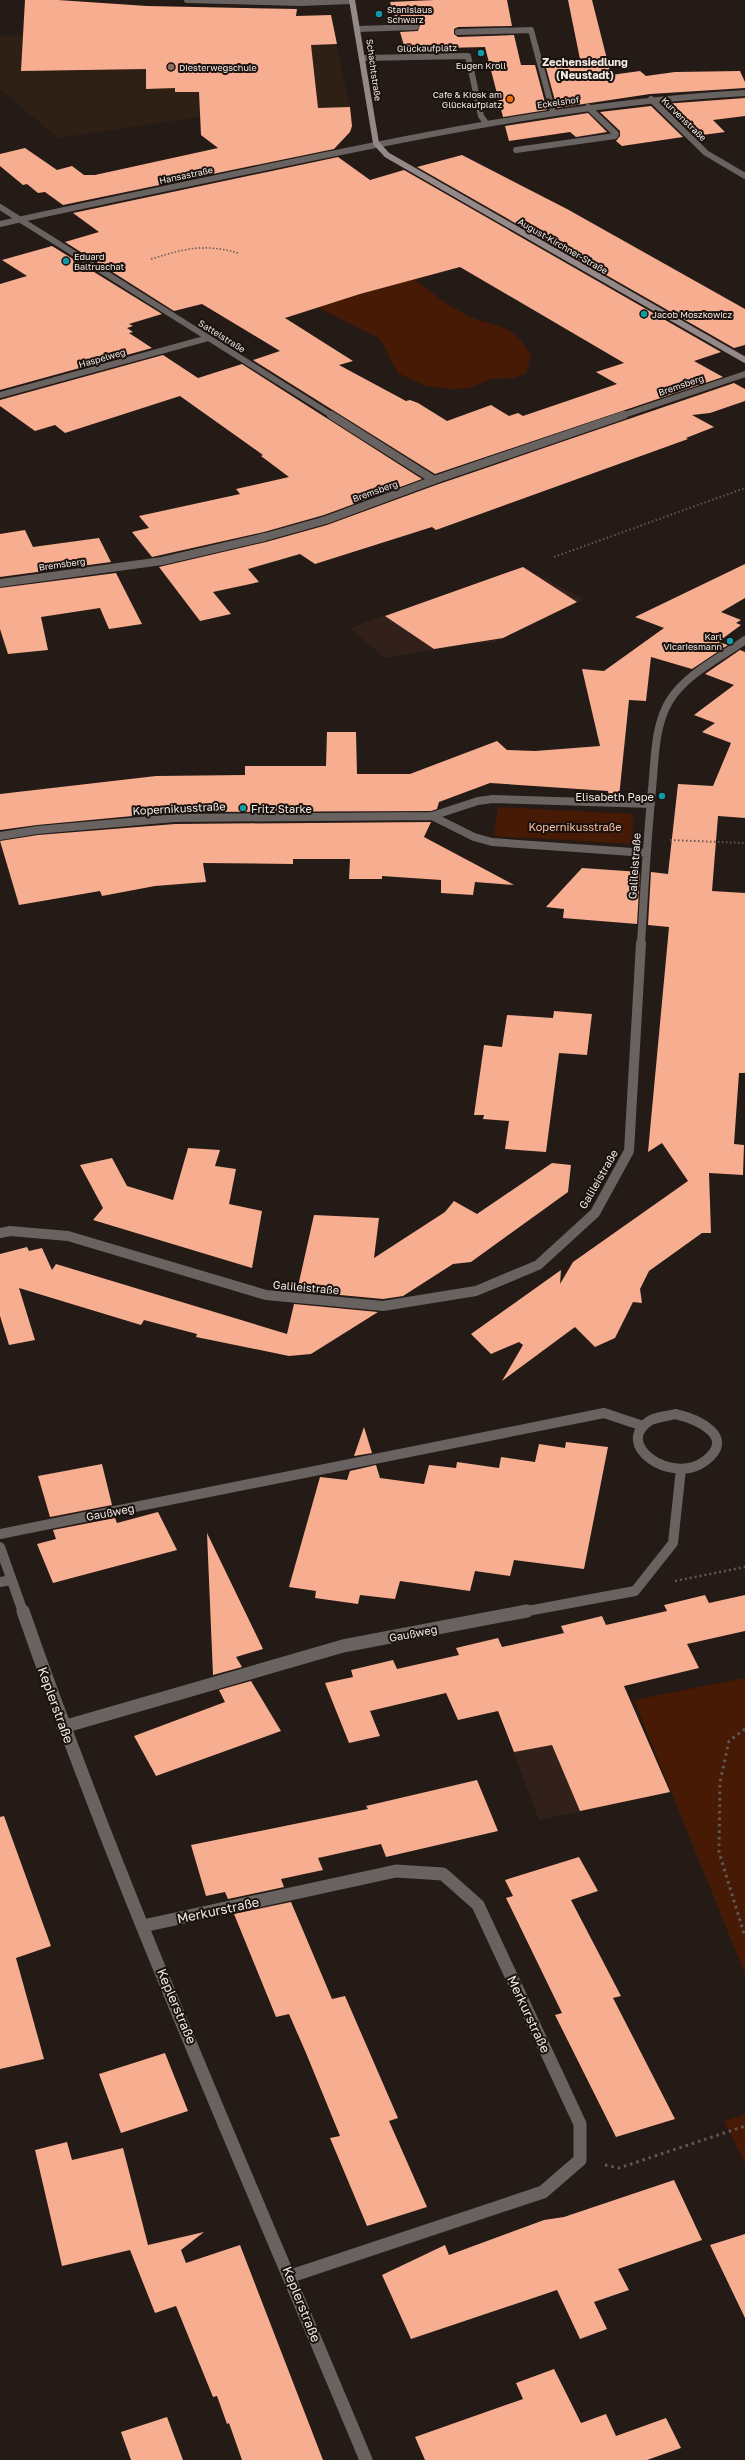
<svg xmlns="http://www.w3.org/2000/svg" width="745" height="2460" font-family="'Golos Text',sans-serif">
<style>
.built{fill:#31211a}
.education{fill:#2f2015}
.green{fill:#471a05}
.building{fill:#f7ad90;fill-rule:evenodd}
.lines{fill:none;stroke-linecap:round;stroke-linejoin:round}
.path-far3{stroke:#625855;stroke-width:1.5;stroke-dasharray:1.5 2;stroke-linecap:butt}
.path-far2{stroke:#625855;stroke-width:2;stroke-dasharray:1.5 2.5;stroke-linecap:butt}
.path-far1{stroke:#625855;stroke-width:2.5;stroke-dasharray:2 3;stroke-linecap:butt}
.path{stroke:#625855;stroke-width:3;stroke-dasharray:2.5 4;stroke-linecap:butt}
.lane-far1{stroke:#686261;stroke-width:6}
.lane{stroke:#686261;stroke-width:10}
.street-far3{stroke:#686261;stroke-width:6}
.street-far2{stroke:#686261;stroke-width:8}
.street-far1{stroke:#686261;stroke-width:10}
.street{stroke:#686261;stroke-width:13}
.secondary{stroke:#948988;stroke-width:6}
.culture-dot{fill:#0f9aa8;stroke:#1b110d;stroke-width:1.5}
.education-dot{fill:#8d6e63;stroke:#1b110d;stroke-width:1.5}
.food-dot{fill:#e8710a;stroke:#1b110d;stroke-width:1.5}
.labels{text-anchor:middle;dominant-baseline:central;stroke-width:4;stroke-linejoin:round;paint-order:stroke}
.far-poi-label{font-size:9px;fill:#f1eae7;stroke:#1b110d;text-anchor:start}
.far-street-label{font-size:9px;fill:#f1eae7;stroke:#1b110d}
.far-quarter-label{font-size:11px;font-weight:bold;fill:#f1eae7;stroke:#1b110d}
.poi-label{font-size:11px;fill:#f1eae7;stroke:#1b110d;text-anchor:end}
.street-label{font-size:11px;fill:#f1eae7;stroke:#1b110d}
.park-label{font-size:11px;fill:#f9bea7;stroke:#1b110d}
.near-street-label{font-size:13px;fill:#f1eae7;stroke:#1b110d}
</style>
<rect width="100%" height="100%" fill="#241a16"/>
<path class="built" d="M 523,567 L 584,599 L 494,643 L 474,643 L 385,658 L 350,628 Z
M 630,1701 L 670,1792 L 539,1820 L 504,1726 Z"/>
<path class="education" d="M 0,35 L 336,44 L 350,107 L 239,111 L 58,138 L 0,89 Z"/>
<path class="green" d="M 414,279 C 431,292 449,307 468,316 C 498,329 512,322 531,356 L 526,373 L 513,378 L 491,379 L 470,388 L 453,389 L 426,386 L 398,373 L 380,339 L 317,307 Z
M 498,807 L 633,814 L 632,844 L 494,836 Z
M 745,1678 L 745,1974 L 634,1700 Z
M 745,2114 L 745,2163 L 724,2121 Z"/>
<path class="building" d="M 25,0 L 58,0 L 147,6 L 297,9 L 296,16 L 331,15 L 337,44 L 311,45 L 318,108 L 350,107 L 352,126 L 350,132 L 334,149 L 63,205 L 45,192 L 38,193 L 27,184 L 23,185 L 0,166 L 0,154 L 25,148 L 57,170 L 72,166 L 84,175 L 95,175 L 218,148 L 201,135 L 199,92 L 175,92 L 175,88 L 146,89 L 146,69 L 21,71 Z
M 434,0 L 507,0 L 512,26 L 458,27 L 454,29 L 454,34 L 458,37 L 514,35 L 521,65 L 535,65 L 547,110 L 503,117 L 485,47 L 405,49 L 400,32 L 418,31 L 420,25 L 416,22 L 397,23 L 390,2 Z
M 568,0 L 592,0 L 611,75 L 640,71 L 646,76 L 675,72 L 740,71 L 745,82 L 745,88 L 650,94 L 557,108 L 545,64 L 581,64 Z
M 745,98 L 745,116 L 713,120 L 725,132 L 695,136 L 663,104 Z
M 651,106 L 683,137 L 622,146 L 616,141 L 620,136 L 620,131 L 600,112 Z
M 588,113 L 607,132 L 576,137 L 570,132 L 509,141 L 505,126 Z
M 462,155 L 567,209 L 745,309 L 745,345 L 734,348 L 417,167 Z
M 338,157 L 370,180 L 404,170 L 721,352 L 694,361 L 723,377 L 435,474 L 253,360 L 280,351 L 202,304 L 174,311 L 65,242 L 99,232 L 73,213 ZM 460,267 L 624,363 L 596,372 L 617,384 L 523,416 L 518,413 L 509,416 L 491,405 L 447,421 L 418,403 L 410,400 L 406,401 L 339,365 L 353,361 L 285,318 L 360,294 Z
M 52,246 L 162,314 L 129,324 L 133,326 L 127,328 L 133,332 L 129,333 L 152,348 L 0,390 L 0,284 L 27,276 L 2,260 Z
M 163,355 L 198,378 L 242,364 L 422,479 L 324,515 L 264,532 L 152,557 L 132,532 L 149,528 L 139,516 L 240,494 L 236,489 L 289,477 L 261,456 L 263,455 L 180,396 L 65,433 L 55,425 L 35,431 L 0,406 L 0,400 Z
M 734,383 L 745,389 L 745,401 L 710,413 L 692,415 L 714,427 L 686,438 L 688,439 L 436,530 L 432,527 L 315,564 L 300,554 L 248,569 L 259,582 L 213,592 L 231,614 L 200,621 L 159,567 L 266,542 L 327,525 L 436,485 Z
M 25,530 L 33,547 L 99,538 L 111,562 L 0,577 L 0,534 Z
M 745,564 L 745,598 L 721,612 L 741,620 L 736,623 L 741,625 L 718,642 L 728,645 L 692,669 L 651,657 L 646,701 L 629,700 L 619,797 L 609,797 L 608,791 L 490,783 L 439,802 L 437,809 L 431,811 L 175,812 L 37,825 L 0,830 L 0,794 L 156,776 L 245,775 L 245,766 L 326,766 L 327,732 L 356,732 L 357,774 L 410,774 L 497,741 L 507,750 L 535,751 L 600,746 L 582,669 L 604,671 L 664,628 L 635,617 Z
M 523,567 L 577,602 L 503,638 L 434,649 L 385,616 Z
M 116,573 L 142,624 L 109,629 L 100,608 L 41,617 L 48,650 L 8,654 L 0,629 L 0,588 Z
M 740,650 L 745,652 L 745,818 L 718,816 L 712,891 L 745,893 L 745,1073 L 739,1073 L 734,1144 L 744,1145 L 743,1175 L 709,1173 L 711,1233 L 702,1233 L 649,1271 L 640,1289 L 642,1303 L 633,1302 L 615,1338 L 595,1347 L 575,1327 L 502,1381 L 523,1345 L 519,1342 L 491,1354 L 471,1334 L 561,1270 L 560,1284 L 573,1262 L 688,1181 L 662,1143 L 648,1152 L 669,927 L 648,925 L 651,872 L 668,874 L 678,784 L 713,786 L 731,743 L 702,732 L 715,723 L 694,715 L 734,685 L 705,674 Z
M 431,822 L 424,837 L 514,885 L 475,882 L 473,895 L 441,893 L 441,880 L 382,876 L 382,879 L 349,879 L 350,859 L 293,859 L 293,864 L 203,863 L 206,882 L 155,886 L 102,896 L 100,891 L 19,905 L 0,841 L 38,835 L 175,824 Z
M 582,868 L 640,872 L 637,924 L 563,918 L 564,909 L 546,907 Z
M 554,1011 L 592,1014 L 587,1055 L 559,1053 L 546,1152 L 505,1149 L 509,1121 L 483,1119 L 484,1115 L 474,1115 L 484,1045 L 502,1047 L 507,1015 L 553,1018 Z
M 188,1148 L 220,1150 L 215,1166 L 236,1169 L 229,1204 L 262,1211 L 252,1268 L 93,1220 L 103,1208 L 80,1165 L 112,1158 L 127,1186 L 173,1200 Z
M 552,1163 L 571,1165 L 568,1192 L 471,1262 L 453,1264 L 403,1296 L 383,1299 L 297,1291 L 314,1215 L 379,1218 L 374,1258 L 445,1212 L 454,1201 L 477,1214 Z
M 27,1247 L 29,1251 L 42,1248 L 52,1270 L 56,1264 L 287,1334 L 294,1304 L 378,1312 L 311,1354 L 289,1356 L 196,1337 L 197,1334 L 144,1320 L 141,1325 L 19,1288 L 35,1340 L 9,1345 L 0,1316 L 0,1254 Z
M 364,1427 L 372,1453 L 354,1456 Z
M 566,1442 L 608,1447 L 584,1569 L 514,1560 L 510,1576 L 475,1571 L 470,1591 L 400,1581 L 395,1599 L 360,1595 L 358,1604 L 315,1598 L 316,1591 L 289,1587 L 320,1477 L 347,1480 L 350,1471 L 376,1465 L 380,1478 L 424,1484 L 429,1465 L 456,1468 L 457,1462 L 499,1468 L 501,1457 L 535,1462 L 539,1444 L 565,1448 Z
M 102,1464 L 112,1505 L 50,1517 L 38,1476 Z
M 158,1512 L 177,1550 L 53,1583 L 37,1544 L 56,1539 L 53,1530 L 115,1518 L 117,1523 Z
M 207,1533 L 263,1649 L 236,1657 L 242,1667 L 213,1675 Z
M 705,1595 L 709,1603 L 745,1595 L 745,1631 L 687,1644 L 699,1668 L 624,1686 L 670,1792 L 580,1811 L 552,1745 L 514,1752 L 498,1711 L 458,1720 L 446,1693 L 370,1711 L 380,1736 L 349,1743 L 325,1683 L 353,1677 L 351,1670 L 393,1660 L 397,1669 L 459,1655 L 456,1648 L 498,1638 L 502,1647 L 564,1633 L 561,1626 L 602,1616 L 606,1625 L 667,1611 L 664,1605 Z
M 251,1681 L 281,1731 L 156,1776 L 134,1736 L 225,1702 L 219,1690 Z
M 477,1780 L 498,1831 L 386,1857 L 381,1844 L 318,1858 L 323,1870 L 281,1879 L 284,1887 L 228,1899 L 225,1892 L 206,1896 L 191,1845 L 368,1809 L 366,1806 Z
M 4,1816 L 51,1946 L 16,1958 L 44,2059 L 0,2069 L 0,1817 Z
M 579,1857 L 598,1891 L 571,1900 L 621,1996 L 613,1998 L 675,2119 L 616,2137 L 555,2015 L 562,2013 L 506,1898 L 513,1896 L 505,1880 Z
M 291,1902 L 332,1999 L 345,1996 L 398,2118 L 389,2121 L 427,2207 L 367,2226 L 330,2138 L 340,2136 L 306,2053 L 289,2014 L 276,2017 L 234,1914 Z
M 165,2053 L 188,2111 L 121,2133 L 99,2074 Z
M 67,2142 L 72,2160 L 123,2148 L 148,2245 L 204,2232 L 181,2250 L 186,2263 L 240,2245 L 323,2460 L 242,2460 L 229,2423 L 227,2424 L 217,2396 L 213,2397 L 176,2306 L 155,2313 L 130,2250 L 62,2266 L 35,2150 Z
M 674,2180 L 702,2240 L 618,2269 L 629,2290 L 594,2302 L 607,2329 L 580,2339 L 557,2290 L 411,2339 L 382,2275 L 445,2245 L 449,2255 L 544,2220 L 564,2217 Z
M 745,2234 L 745,2318 L 710,2245 Z
M 554,2369 L 581,2423 L 606,2414 L 616,2436 L 666,2418 L 681,2448 L 647,2460 L 425,2460 L 415,2437 L 523,2399 L 516,2383 Z
M 167,2417 L 183,2460 L 131,2460 L 121,2432 Z"/>
<g class="lines">
<path class="path-far3" d="M 151,259 C 184,249 204,243 238,253"/>
<path class="path-far2" d="M 554,557 L 745,488
M 670,840 L 745,843"/>
<path class="path-far1" d="M 675,1581 L 745,1567"/>
<path class="path" d="M 745,1729 L 729,1741 L 720,1782 L 719,1852 L 745,1937
M 605,2165 L 619,2168 L 745,2126"/>
<path class="lane-far1" d="M 358,29 L 416,27
M 458,32 L 531,30 L 553,112
M 516,150 L 615,136 L 616,134 L 588,107"/>
<path class="lane" d="M 0,1534 L 604,1413 L 643,1426"/>
<path class="street-far3" d="M 187,0 L 300,3 L 352,1
M 363,58 L 468,56 L 481,116 L 486,123
M 651,99 L 706,153 L 745,176
M 0,207 L 333,416
M 0,224 C 89,204 179,186 268,167 C 426,134 583,102 745,93
M 0,395 L 208,338
M 621,416 L 745,374"/>
<path class="street-far2" d="M 331,415 L 434,480
M 0,583 L 162,561 L 265,537 L 326,520 L 434,480 L 624,415
M 432,816 L 474,837 L 492,842 L 646,853
M 0,836 L 37,830 L 175,818 L 432,816 L 478,801 L 493,799 L 651,804
M 641,944 C 644,892 647,841 652,789 C 655,761 654,725 670,700 C 686,674 720,658 745,640"/>
<path class="street-far1" d="M 0,1233 L 10,1231 L 68,1236 L 266,1295 L 383,1306 L 476,1291 L 538,1265 L 595,1213 L 629,1151 L 641,943
M 675,1414 C 698,1419 737,1437 705,1461 C 672,1486 611,1444 651,1420 C 658,1417 668,1416 675,1414 Z
M 0,1547 L 23,1612
M 0,1582 L 11,1580
M 522,1612 L 635,1591 L 673,1543 L 681,1469"/>
<path class="street" d="M 23,1611 C 123,1899 249,2179 366,2460
M 63,1727 L 343,1646 L 527,1611
M 143,1926 L 396,1871 L 443,1874 L 478,1905 L 580,2124 L 580,2160 L 543,2192 L 291,2276"/>
<path class="secondary" d="M 352,0 L 376,143 L 387,155 L 745,360"/>
</g>
<g class="culture-dot">
<circle cx="379" cy="14" r="4"/>
<circle cx="481" cy="53" r="4"/>
<circle cx="66" cy="261" r="4"/>
<circle cx="644" cy="314" r="4"/>
<circle cx="730" cy="641" r="4"/>
<circle cx="662" cy="796" r="4"/>
<circle cx="243" cy="808" r="4"/>
</g>
<circle class="education-dot" cx="171" cy="67" r="4"/>
<circle class="food-dot" cx="510" cy="99" r="4"/>
<g class="labels">
<g class="far-poi-label">
<text x="387" y="9">Stanislaus<tspan x="387" dy="10">Schwarz</tspan></text>
<text x="481" y="65" text-anchor="middle">Eugen Kroll</text>
<text x="179" y="67">Diesterwegschule</text>
<text x="502" y="94" text-anchor="end">Cafe &amp; Kiosk am<tspan x="502" dy="10">Glückaufplatz</tspan></text>
<text x="74" y="256">Eduard<tspan x="74" dy="10">Baltruschat</tspan></text>
<text x="652" y="314">Jacob Moszkowicz</text>
<text x="722" y="636" text-anchor="end">Karl<tspan x="722" dy="10">Vicariesmann</tspan></text>
</g>
<g class="far-street-label">
<text transform="translate(427 48) rotate(-1)">Glückaufplatz</text>
<text transform="translate(374 70) rotate(82)">Schachtstraße</text>
<text transform="translate(558 102) rotate(-8)">Eckelshof</text>
<text transform="translate(684 119) rotate(44)">Kurvenstraße</text>
<text transform="translate(186 175) rotate(-12)">Hansastraße</text>
<text transform="translate(563 246) rotate(30)">August-Kirchner-Straße</text>
<text transform="translate(222 336) rotate(32)">Sattelstraße</text>
<text transform="translate(102 358) rotate(-16)">Haspelweg</text>
<text transform="translate(681 385) rotate(-19)">Bremsberg</text>
<text transform="translate(375 491) rotate(-20)">Bremsberg</text>
<text transform="translate(62 564) rotate(-8)">Bremsberg</text>
</g>
<g class="far-quarter-label">
<text x="585" y="61">Zechensiedlung<tspan x="585" dy="13">(Neustadt)</tspan></text>
</g>
<g class="poi-label">
<text x="654" y="796">Elisabeth Pape</text>
<text x="251" y="808" text-anchor="start">Fritz Starke</text>
</g>
<g class="street-label">
<text transform="translate(179 808) rotate(-3)">Kopernikusstraße</text>
<text transform="translate(634 866) rotate(-86)">Galileistraße</text>
<text transform="translate(598 1179) rotate(-60)">Galileistraße</text>
<text transform="translate(306 1287) rotate(5)">Galileistraße</text>
<text transform="translate(110 1512) rotate(-11)">Gaußweg</text>
<text transform="translate(413 1633) rotate(-11)">Gaußweg</text>
</g>
<g class="park-label">
<text x="575" y="826">Kopernikusstraße</text>
</g>
<g class="near-street-label">
<text transform="translate(56 1705) rotate(70)">Keplerstraße</text>
<text transform="translate(218 1910) rotate(-12)">Merkurstraße</text>
<text transform="translate(177 2006) rotate(67)">Keplerstraße</text>
<text transform="translate(529 2014) rotate(65)">Merkurstraße</text>
<text transform="translate(302 2304) rotate(68)">Keplerstraße</text>
</g>
</g>
</svg>
